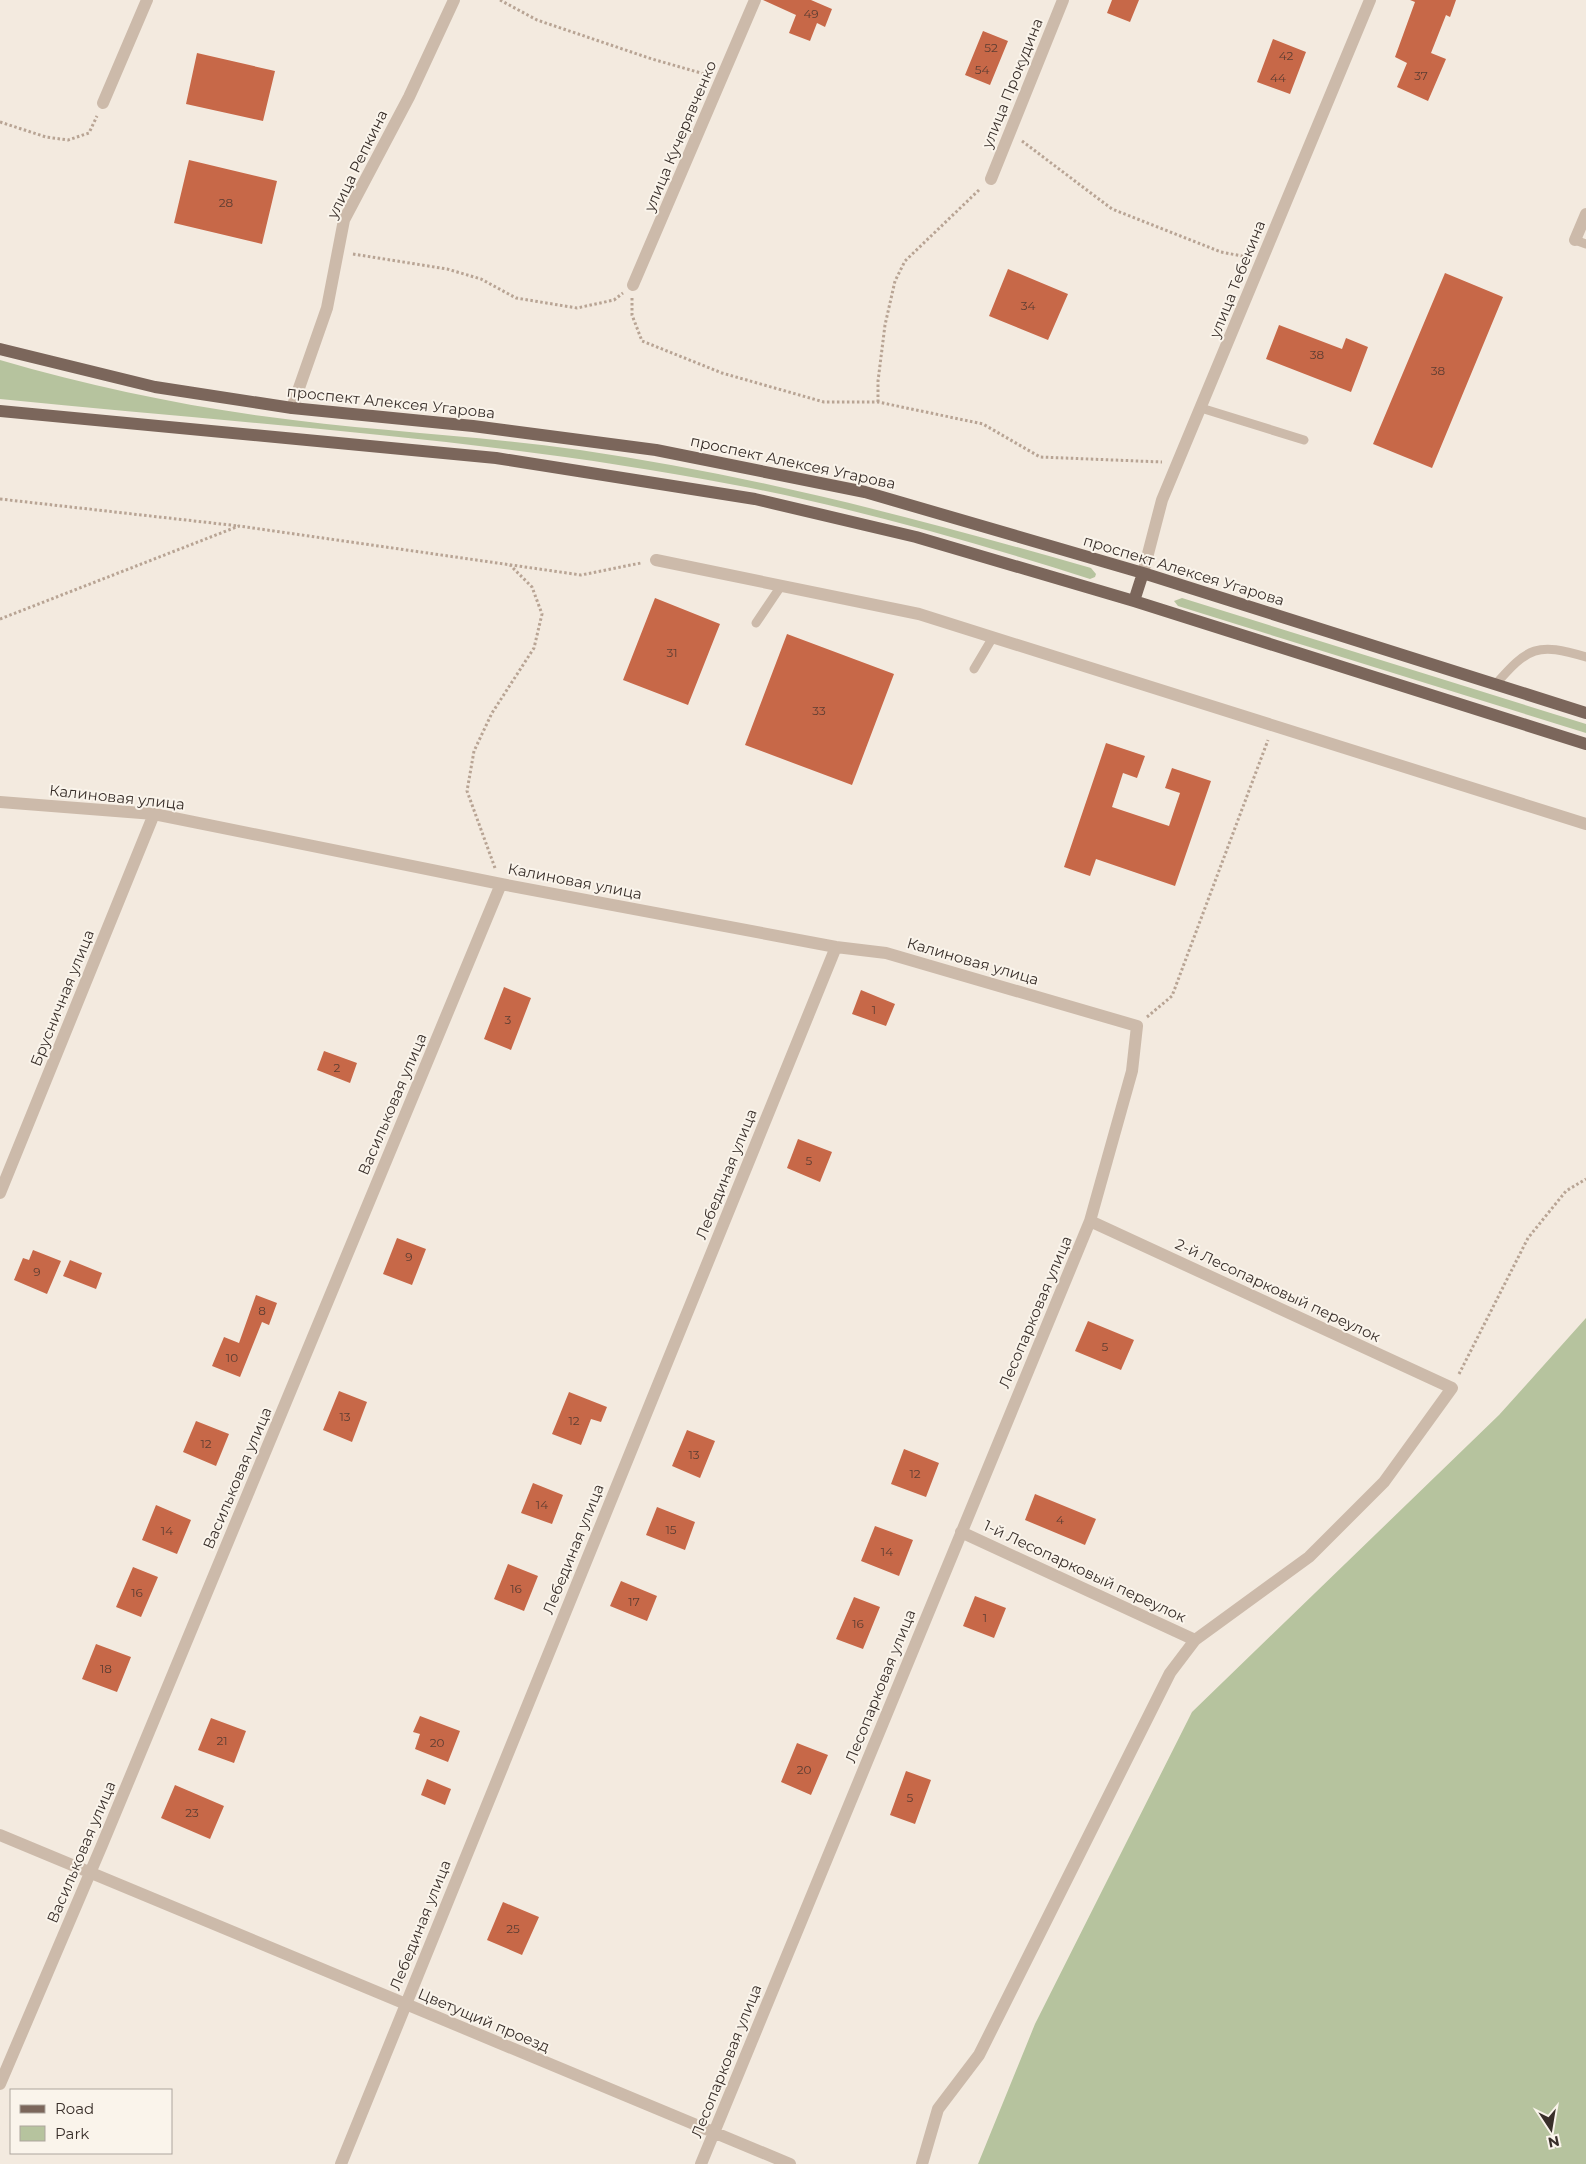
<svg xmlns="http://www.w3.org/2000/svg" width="1586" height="2164" font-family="Montserrat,sans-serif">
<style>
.green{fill:#b6c39e}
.building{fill:#c76848}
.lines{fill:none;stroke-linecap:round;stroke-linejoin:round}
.path{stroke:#b8a494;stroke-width:3;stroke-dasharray:2.5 2.5;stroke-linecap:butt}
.lane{stroke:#ccbaaa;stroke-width:9}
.street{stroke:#ccbaaa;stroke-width:12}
.primary{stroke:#7b665b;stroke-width:12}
.labels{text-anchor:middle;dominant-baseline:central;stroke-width:4;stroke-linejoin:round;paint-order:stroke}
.number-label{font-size:12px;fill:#5c3d32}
.street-label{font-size:15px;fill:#392f2a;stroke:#faf4eb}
</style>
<rect width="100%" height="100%" fill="#f3eadf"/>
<path class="green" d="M 0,360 C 86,385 174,404 262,416 C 368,431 474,435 580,450 C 754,475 923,520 1091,568 L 1096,574 L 1095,577 L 1090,579 C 974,542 855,508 735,485 C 493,438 245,424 0,399 Z
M 1182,598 L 1586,724 L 1586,733 L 1178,606 L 1174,601 Z
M 1586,1318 L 1586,2164 L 978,2164 L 1035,2024 L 1192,1712 L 1499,1415 Z"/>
<path class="building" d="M 763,0 L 811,0 L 832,9 L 825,27 L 817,23 L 810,41 L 789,33 L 796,15 Z
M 1112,0 L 1139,0 L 1130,22 L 1107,13 Z
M 1410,0 L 1456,0 L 1450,17 L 1446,15 L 1431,53 L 1446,59 L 1428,101 L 1397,87 L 1407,63 L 1395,57 L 1415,2 Z
M 983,31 L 1008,41 L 990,85 L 965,75 Z
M 1273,39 L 1306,52 L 1290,94 L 1257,82 Z
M 197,53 L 275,71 L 263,121 L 186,104 Z
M 189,160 L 277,181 L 262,244 L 174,223 Z
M 1008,269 L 1068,294 L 1048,340 L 989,316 Z
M 1445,273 L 1503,297 L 1432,468 L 1373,444 Z
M 1279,325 L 1342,349 L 1346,338 L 1368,347 L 1351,392 L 1266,359 Z
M 655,598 L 720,624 L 688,705 L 623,680 Z
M 787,634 L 894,674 L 852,785 L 745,745 Z
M 1106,743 L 1145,756 L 1137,778 L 1123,773 L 1112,807 L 1169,826 L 1180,793 L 1165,788 L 1172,768 L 1211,781 L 1175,886 L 1096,859 L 1090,876 L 1064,867 Z
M 504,987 L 531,998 L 511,1050 L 484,1039 Z
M 861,990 L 895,1004 L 886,1026 L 852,1014 Z
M 324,1051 L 357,1063 L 350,1083 L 317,1070 Z
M 798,1139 L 832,1152 L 820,1182 L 787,1168 Z
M 397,1238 L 426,1249 L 412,1285 L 383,1274 Z
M 33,1250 L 61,1261 L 47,1294 L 14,1280 L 23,1258 L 29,1260 Z
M 70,1260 L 102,1273 L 96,1289 L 63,1276 Z
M 256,1295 L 277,1303 L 269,1325 L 262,1322 L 240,1377 L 212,1366 L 224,1337 L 239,1343 Z
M 1088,1321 L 1134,1340 L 1121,1370 L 1075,1351 Z
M 339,1391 L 367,1402 L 352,1442 L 323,1430 Z
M 569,1392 L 607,1407 L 601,1422 L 591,1419 L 581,1445 L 552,1434 Z
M 196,1421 L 229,1434 L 216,1466 L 183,1452 Z
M 687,1430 L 715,1441 L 700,1478 L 672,1466 Z
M 904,1449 L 939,1463 L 926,1497 L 891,1484 Z
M 533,1483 L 563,1495 L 552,1524 L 521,1513 Z
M 1035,1494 L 1096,1519 L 1085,1545 L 1025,1520 Z
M 156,1505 L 191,1520 L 177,1554 L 142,1540 Z
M 657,1507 L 695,1522 L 685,1550 L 646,1535 Z
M 875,1526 L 913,1540 L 899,1576 L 861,1561 Z
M 508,1564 L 538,1576 L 524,1611 L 494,1599 Z
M 133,1567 L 158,1577 L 141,1617 L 116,1607 Z
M 621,1581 L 657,1596 L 647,1621 L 610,1606 Z
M 975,1596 L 1006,1608 L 994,1638 L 963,1626 Z
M 854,1597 L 880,1607 L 863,1649 L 836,1639 Z
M 96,1644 L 131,1657 L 117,1692 L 82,1679 Z
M 420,1716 L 460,1731 L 448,1762 L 415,1749 L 420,1734 L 413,1732 Z
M 211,1718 L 246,1731 L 234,1763 L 198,1750 Z
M 797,1743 L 828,1755 L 811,1795 L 781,1782 Z
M 906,1771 L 931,1780 L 915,1824 L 890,1815 Z
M 427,1779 L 451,1789 L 445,1805 L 421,1795 Z
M 175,1785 L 224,1806 L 210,1839 L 161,1818 Z
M 503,1902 L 539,1917 L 522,1955 L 487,1940 Z"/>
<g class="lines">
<path class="path" d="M 500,0 L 537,20 L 652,59 L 708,75
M 0,122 L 46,137 L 68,140 L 89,133 L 97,116
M 1022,141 L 1112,209 L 1221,252 L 1247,257
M 353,254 L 447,269 L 481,279 L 516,298 L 577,308 L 614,300 L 623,293
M 632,298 L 632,315 L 642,341 L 722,373 L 824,402 L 878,402 L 983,424 L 1040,457 L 1162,462
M 878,402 L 878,381 L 885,325 L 895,281 L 905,261 L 980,189
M 0,499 L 239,526
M 0,619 L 239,526 L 581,575 L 641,563
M 495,868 L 467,791 L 474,751 L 492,713 L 534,648 L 542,614 L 532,587 L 510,565
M 1147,1017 L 1172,996 L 1268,740
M 1459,1374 L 1528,1238 L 1566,1191 L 1586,1179"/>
<path class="lane" d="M 1575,240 L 1586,244
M 1201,408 L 1304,440
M 756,623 L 781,586
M 974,669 L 993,637
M 1495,685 C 1528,647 1537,642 1586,657"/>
<path class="street" d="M 103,103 L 147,0
M 991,179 L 1063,0
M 1575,240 L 1586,214
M 633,285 L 755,0
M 292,408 L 327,308 L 344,220 L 409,97 L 454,0
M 656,560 L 919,614 L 1586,824
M 1143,573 L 1162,500 L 1370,0
M 0,802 L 154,814 L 501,884 L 836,947 L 886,953 L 1137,1026 L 1132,1071 L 1090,1221 L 701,2164
M 0,1193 L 154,814
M 961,1532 L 1195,1640
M 0,1835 L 790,2164
M 0,2084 L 102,1845 L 501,884
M 341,2164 L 836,947
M 922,2164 L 938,2109 L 979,2055 L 1170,1673 L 1195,1640 L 1309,1557 L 1384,1482 L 1452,1388 L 1090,1221"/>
<path class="primary" d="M 0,349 L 155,387 L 292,408 L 473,426 L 656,450 L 865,492 L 1143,573 L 1586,713
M 0,411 L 496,458 L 755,499 L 916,537 L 1134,601 L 1586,744
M 1134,601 L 1143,573"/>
</g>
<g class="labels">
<g class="number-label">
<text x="811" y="13">49</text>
<text x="991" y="47">52</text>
<text x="1286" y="55">42</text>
<text x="982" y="69">54</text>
<text x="1421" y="75">37</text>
<text x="1278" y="77">44</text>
<text x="226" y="202">28</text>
<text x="1028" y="305">34</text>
<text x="1317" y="354">38</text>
<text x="1438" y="370">38</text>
<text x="672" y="652">31</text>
<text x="819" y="710">33</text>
<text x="874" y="1009">1</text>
<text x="508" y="1019">3</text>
<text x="337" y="1067">2</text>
<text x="809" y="1160">5</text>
<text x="409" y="1256">9</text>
<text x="37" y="1271">9</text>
<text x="262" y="1310">8</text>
<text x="1105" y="1346">5</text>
<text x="232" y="1357">10</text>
<text x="345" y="1416">13</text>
<text x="574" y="1420">12</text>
<text x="206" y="1443">12</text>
<text x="694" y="1454">13</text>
<text x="915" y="1473">12</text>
<text x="542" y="1504">14</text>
<text x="1060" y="1519">4</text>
<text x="671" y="1529">15</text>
<text x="167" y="1530">14</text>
<text x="887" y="1551">14</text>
<text x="516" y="1588">16</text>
<text x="137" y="1592">16</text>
<text x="634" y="1601">17</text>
<text x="985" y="1617">1</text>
<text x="858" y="1623">16</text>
<text x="106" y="1668">18</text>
<text x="222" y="1740">21</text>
<text x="437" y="1742">20</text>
<text x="804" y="1769">20</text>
<text x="910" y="1797">5</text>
<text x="192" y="1812">23</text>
<text x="513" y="1928">25</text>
</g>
<g class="street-label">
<text transform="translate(1012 83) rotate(-68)">улица Прокудина</text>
<text transform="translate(680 136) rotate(-67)">улица Кучерявченко</text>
<text transform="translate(357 164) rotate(-64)">улица Репкина</text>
<text transform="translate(1237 279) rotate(-68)">улица Тебекина</text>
<text transform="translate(391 402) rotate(6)">проспект Алексея Угарова</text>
<text transform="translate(793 462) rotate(12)">проспект Алексея Угарова</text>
<text transform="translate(1184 570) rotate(17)">проспект Алексея Угарова</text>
<text transform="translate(117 797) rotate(6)">Калиновая улица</text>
<text transform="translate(575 881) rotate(11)">Калиновая улица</text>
<text transform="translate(973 961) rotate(16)">Калиновая улица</text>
<text transform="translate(62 998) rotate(-68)">Брусничная улица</text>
<text transform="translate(392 1104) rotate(-67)">Васильковая улица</text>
<text transform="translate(726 1174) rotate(-68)">Лебединая улица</text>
<text transform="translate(1278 1290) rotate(25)">2-й Лесопарковый переулок</text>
<text transform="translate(1035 1312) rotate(-67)">Лесопарковая улица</text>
<text transform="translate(237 1478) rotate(-67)">Васильковая улица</text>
<text transform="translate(573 1549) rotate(-68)">Лебединая улица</text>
<text transform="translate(1085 1571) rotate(25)">1-й Лесопарковый переулок</text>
<text transform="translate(880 1686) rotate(-68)">Лесопарковая улица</text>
<text transform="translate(81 1852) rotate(-67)">Васильковая улица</text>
<text transform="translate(420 1925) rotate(-68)">Лебединая улица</text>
<text transform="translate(484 2020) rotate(23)">Цветущий проезд</text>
<text transform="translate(726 2061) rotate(-68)">Лесопарковая улица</text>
</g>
</g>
<rect x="10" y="2089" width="162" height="65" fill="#faf4eb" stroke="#ada59e"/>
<rect x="20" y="2105" width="25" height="8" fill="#7b665b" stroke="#ada59e"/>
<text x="55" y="2114" font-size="15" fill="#392f2a">Road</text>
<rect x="20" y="2126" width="25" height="15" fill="#b6c39e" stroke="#ada59e"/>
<text x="55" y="2139" font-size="15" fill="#392f2a">Park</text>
<g transform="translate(1551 2129) rotate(168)" stroke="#faf4eb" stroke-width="4" paint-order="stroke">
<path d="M0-4L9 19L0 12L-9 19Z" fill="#392f2a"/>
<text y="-8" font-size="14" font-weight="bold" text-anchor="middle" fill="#392f2a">N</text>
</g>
</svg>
